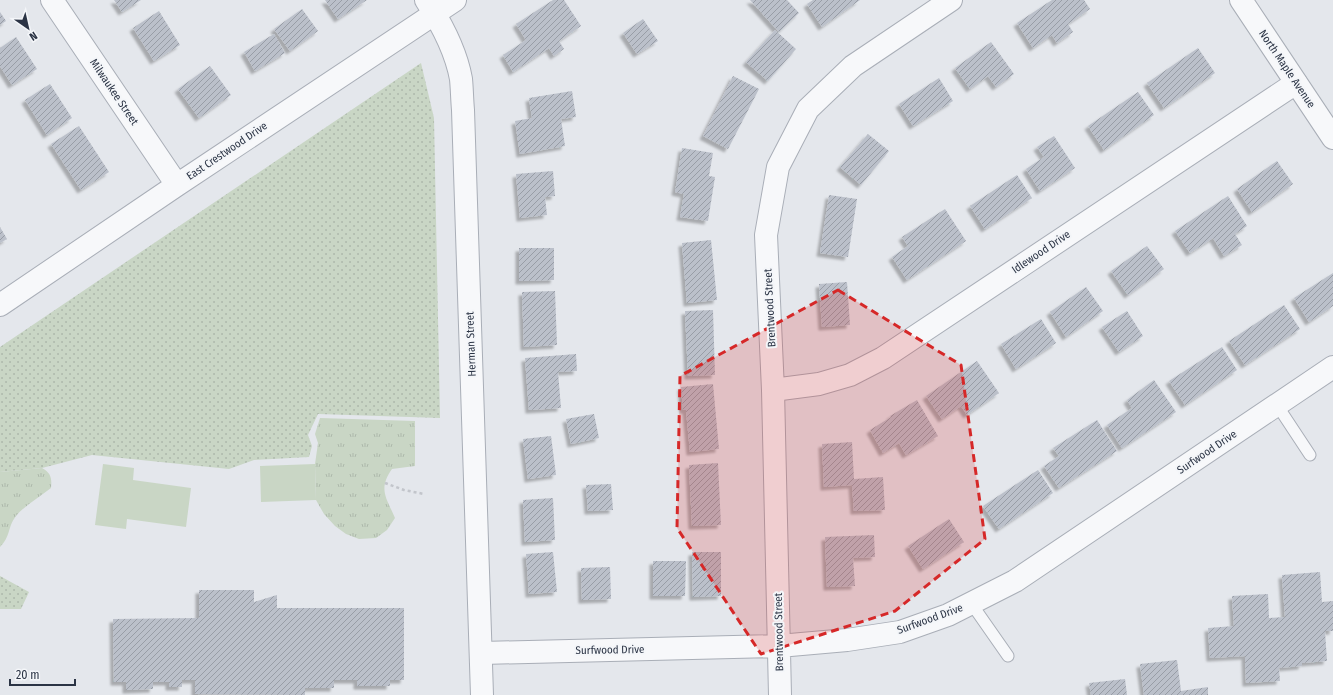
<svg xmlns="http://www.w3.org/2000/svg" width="1333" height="695" font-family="'Fira Sans Condensed',sans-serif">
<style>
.grass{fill:url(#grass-dots)}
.park{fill:url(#park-tufts)}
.pitch{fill:#c9d6c5}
.building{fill:url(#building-hatch);filter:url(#shadow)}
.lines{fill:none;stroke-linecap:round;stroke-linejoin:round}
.service-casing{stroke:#a9aeb7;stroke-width:13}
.minor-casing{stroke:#a9aeb7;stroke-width:24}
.tertiary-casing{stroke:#a9aeb7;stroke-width:24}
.path{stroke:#c2c5cb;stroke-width:2.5;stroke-dasharray:3 3;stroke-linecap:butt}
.service{stroke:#f7f8fa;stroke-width:11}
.minor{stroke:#f7f8fa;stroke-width:22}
.tertiary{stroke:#f7f8fa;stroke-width:22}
.marked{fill:#d62828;fill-opacity:0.2;stroke:#d62828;stroke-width:3;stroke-dasharray:8 5;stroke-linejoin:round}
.labels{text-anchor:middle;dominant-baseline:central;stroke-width:4;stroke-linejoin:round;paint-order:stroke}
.street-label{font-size:11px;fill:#2b3445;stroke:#f4f6f9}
</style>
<defs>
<pattern id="grass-dots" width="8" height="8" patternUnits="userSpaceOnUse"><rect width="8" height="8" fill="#c9d6c5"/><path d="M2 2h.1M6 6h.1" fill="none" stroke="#adb8ab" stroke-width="1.8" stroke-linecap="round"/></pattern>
<pattern id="park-tufts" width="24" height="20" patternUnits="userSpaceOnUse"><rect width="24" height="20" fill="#c9d6c5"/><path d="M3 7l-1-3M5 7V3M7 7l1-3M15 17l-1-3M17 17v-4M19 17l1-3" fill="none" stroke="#adb8ab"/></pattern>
<pattern id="building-hatch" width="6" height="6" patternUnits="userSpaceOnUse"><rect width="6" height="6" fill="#bbc0ca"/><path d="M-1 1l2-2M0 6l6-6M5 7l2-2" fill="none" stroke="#989da6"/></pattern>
<filter id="shadow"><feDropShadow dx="-3.5" dy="3.5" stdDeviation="1" flood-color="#0004"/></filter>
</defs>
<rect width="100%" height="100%" fill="#e4e7ec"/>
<path class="grass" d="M 421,63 L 434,118 L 440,418 L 318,414 L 308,435 L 312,446 L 309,457 L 254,460 L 229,469 L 92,455 L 42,468 L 0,472 L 0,347 Z
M 0,576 L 29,592 L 21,609 L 0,609 Z"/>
<path class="park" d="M 320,418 L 415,421 L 415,466 L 392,469 C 378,489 386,497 395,518 L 387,530 L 376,538 L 359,539 L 346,534 L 335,526 L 324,514 L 316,500 L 315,464 L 318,443 L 315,434 Z
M 42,468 C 51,473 52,478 51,488 C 40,497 25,505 16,516 C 7,528 11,536 0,547 L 0,472 Z"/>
<path class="pitch" d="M 103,464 L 134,468 L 133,480 L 191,488 L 186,527 L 127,519 L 126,529 L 95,525 Z
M 315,464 L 316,500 L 261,502 L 260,466 Z"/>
<path class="building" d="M 114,0 L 141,0 L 122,12 Z
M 325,0 L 367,0 L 338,19 Z
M 553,0 L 564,0 L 581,26 L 559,41 L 564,49 L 554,56 L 549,48 L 513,72 L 503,55 L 526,40 L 516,24 Z
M 750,0 L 787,0 L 799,13 L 779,32 Z
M 813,0 L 860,0 L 822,27 L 807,4 Z
M 1052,0 L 1084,0 L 1090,9 L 1068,24 L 1073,32 L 1057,43 L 1052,35 L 1033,48 L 1017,23 Z
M 302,9 L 318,31 L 290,51 L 274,29 Z
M 159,11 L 180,45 L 154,61 L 133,28 Z
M 0,12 L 6,21 L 0,25 Z
M 643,19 L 658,41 L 637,54 L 623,33 Z
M 775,30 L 796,49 L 768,81 L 746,62 Z
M 274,34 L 285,53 L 255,71 L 244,52 Z
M 16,37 L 37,69 L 12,85 L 0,66 L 0,48 Z
M 991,42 L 1014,74 L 996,87 L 988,76 L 970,89 L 955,68 Z
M 1198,48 L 1215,73 L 1164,108 L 1147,83 Z
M 210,66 L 231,95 L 199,118 L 178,89 Z
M 733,76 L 759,89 L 728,149 L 703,136 Z
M 939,78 L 953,101 L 913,126 L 899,104 Z
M 50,84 L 72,118 L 47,135 L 25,100 Z
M 572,91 L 576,117 L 561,119 L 565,146 L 520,154 L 515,121 L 532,118 L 529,98 Z
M 1138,92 L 1154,115 L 1104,150 L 1088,126 Z
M 79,126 L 109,172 L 81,190 L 51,144 Z
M 868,134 L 889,151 L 861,185 L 840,167 Z
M 1054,136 L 1075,168 L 1040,191 L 1026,169 L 1044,157 L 1037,147 Z
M 682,148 L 713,153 L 709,176 L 715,177 L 708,221 L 680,217 L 684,194 L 675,192 Z
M 1277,161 L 1293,184 L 1252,212 L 1237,189 Z
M 553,171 L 555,196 L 545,197 L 547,215 L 520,218 L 516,174 Z
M 1017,175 L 1032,198 L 985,229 L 970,206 Z
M 829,195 L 857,199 L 848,257 L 820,253 Z
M 1228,196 L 1247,226 L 1235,234 L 1242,245 L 1224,256 L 1213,238 L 1190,253 L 1175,231 Z
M 945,209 L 966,241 L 907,280 L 892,257 L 908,246 L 902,237 Z
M 0,227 L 7,239 L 0,243 Z
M 711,240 L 717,300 L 687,303 L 682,243 Z
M 1147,246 L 1164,269 L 1128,295 L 1111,271 Z
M 519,248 L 554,248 L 554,280 L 519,281 Z
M 1333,273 L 1333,306 L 1309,322 L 1294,298 Z
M 847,282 L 850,325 L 822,327 L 819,284 Z
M 1086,287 L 1103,311 L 1066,337 L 1050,312 Z
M 555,291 L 557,345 L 524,347 L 522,292 Z
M 1284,305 L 1300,329 L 1245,365 L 1229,341 Z
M 713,310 L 715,375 L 688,376 L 685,311 Z
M 1127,311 L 1143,336 L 1119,352 L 1102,327 Z
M 1041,319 L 1056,343 L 1016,369 L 1001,344 Z
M 1222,347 L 1237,370 L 1185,405 L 1169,381 Z
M 576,354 L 577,371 L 558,372 L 561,408 L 529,410 L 525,358 Z
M 977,361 L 999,393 L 967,415 L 961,406 L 942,419 L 926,396 Z
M 1154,380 L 1176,412 L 1122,448 L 1107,425 L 1132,408 L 1127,400 Z
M 713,384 L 719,449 L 690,452 L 686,410 L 683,410 L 681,387 Z
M 917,400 L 938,436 L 906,455 L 899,443 L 883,453 L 870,430 L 891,417 L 890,416 Z
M 594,414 L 599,438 L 571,444 L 566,419 Z
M 1097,420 L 1117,451 L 1059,488 L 1044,466 L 1059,456 L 1053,448 Z
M 551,436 L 556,475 L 528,479 L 523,439 Z
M 852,442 L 854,479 L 883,477 L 885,510 L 854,511 L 852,485 L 824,487 L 822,444 Z
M 718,463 L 721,525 L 692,526 L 689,465 Z
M 1038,470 L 1053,493 L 999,529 L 983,506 Z
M 611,484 L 613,510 L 588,511 L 586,485 Z
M 553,498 L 555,540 L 525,542 L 523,500 Z
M 949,519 L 964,542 L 923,569 L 908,546 Z
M 874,535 L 875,557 L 853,558 L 855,586 L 827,587 L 825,537 Z
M 553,552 L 557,592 L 529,594 L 526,554 Z
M 692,552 L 721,552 L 721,596 L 693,597 Z
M 653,561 L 686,561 L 685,596 L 653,596 Z
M 610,567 L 611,599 L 582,600 L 581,568 Z
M 1320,572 L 1322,602 L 1333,601 L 1333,631 L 1325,631 L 1327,661 L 1302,663 L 1302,666 L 1279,668 L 1280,681 L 1246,683 L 1245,656 L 1210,658 L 1208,628 L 1234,626 L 1232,596 L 1268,594 L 1269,618 L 1285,617 L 1282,575 Z
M 199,590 L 254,590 L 254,602 L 277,595 L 277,608 L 404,608 L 404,680 L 390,680 L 390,686 L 357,686 L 357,680 L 334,680 L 334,688 L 305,688 L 305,695 L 195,694 L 195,680 L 182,680 L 182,687 L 169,687 L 169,682 L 153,682 L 153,689 L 126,690 L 126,682 L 114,682 L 113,619 L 199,618 Z
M 1177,660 L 1181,691 L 1208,687 L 1208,695 L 1144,695 L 1140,664 Z
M 1125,679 L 1127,695 L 1091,695 L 1089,683 Z"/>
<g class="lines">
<defs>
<path id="service" d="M 1277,405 L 1310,455
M 971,603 L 1008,656"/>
<path id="minor" d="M 52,0 L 177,185
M 426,0 C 441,23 456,51 461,79 C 462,89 462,99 463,110 L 482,695
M 0,305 L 177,185 L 455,0
M 773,390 L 819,384 L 850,375 L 883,358 L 1296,83
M 482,653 L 779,646 L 847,640 L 900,632 L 948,615 L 1015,581 L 1333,367
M 780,695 L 773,390 L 766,235 L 778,167 L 808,109 L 853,66 L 951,0"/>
<path id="tertiary" d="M 1241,0 L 1333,138"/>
</defs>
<use href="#service" class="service-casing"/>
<use href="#minor" class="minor-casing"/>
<use href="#tertiary" class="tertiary-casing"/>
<path class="path" d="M 385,483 L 404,490 L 424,494"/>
<use href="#service" class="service"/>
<use href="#minor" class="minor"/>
<use href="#tertiary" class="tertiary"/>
</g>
<path class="marked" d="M 838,290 L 961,365 L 985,539 L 895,611 L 761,654 L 677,528 L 680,376 Z"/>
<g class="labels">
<g class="street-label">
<text transform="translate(1287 69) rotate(56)">North Maple Avenue</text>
<text transform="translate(114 92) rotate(56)">Milwaukee Street</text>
<text transform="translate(227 151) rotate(-34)">East Crestwood Drive</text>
<text transform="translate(1041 252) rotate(-34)">Idlewood Drive</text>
<text transform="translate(770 308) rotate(-93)">Brentwood Street</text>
<text transform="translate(471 344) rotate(-92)">Herman Street</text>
<text transform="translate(1207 452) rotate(-34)">Surfwood Drive</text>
<text transform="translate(930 619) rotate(-20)">Surfwood Drive</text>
<text transform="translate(779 632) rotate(-91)">Brentwood Street</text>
<text transform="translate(610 650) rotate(-1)">Surfwood Drive</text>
</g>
</g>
<g transform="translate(28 28) rotate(146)" stroke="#f4f6f9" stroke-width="3" paint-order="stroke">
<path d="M0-3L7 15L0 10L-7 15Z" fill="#2b3445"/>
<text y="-6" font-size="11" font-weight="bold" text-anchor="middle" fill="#2b3445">N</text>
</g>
<path d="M10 679v6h65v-6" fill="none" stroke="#2b3445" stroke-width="2"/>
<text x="16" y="679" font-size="12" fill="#2b3445" stroke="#f4f6f9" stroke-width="3" paint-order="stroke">20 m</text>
</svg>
